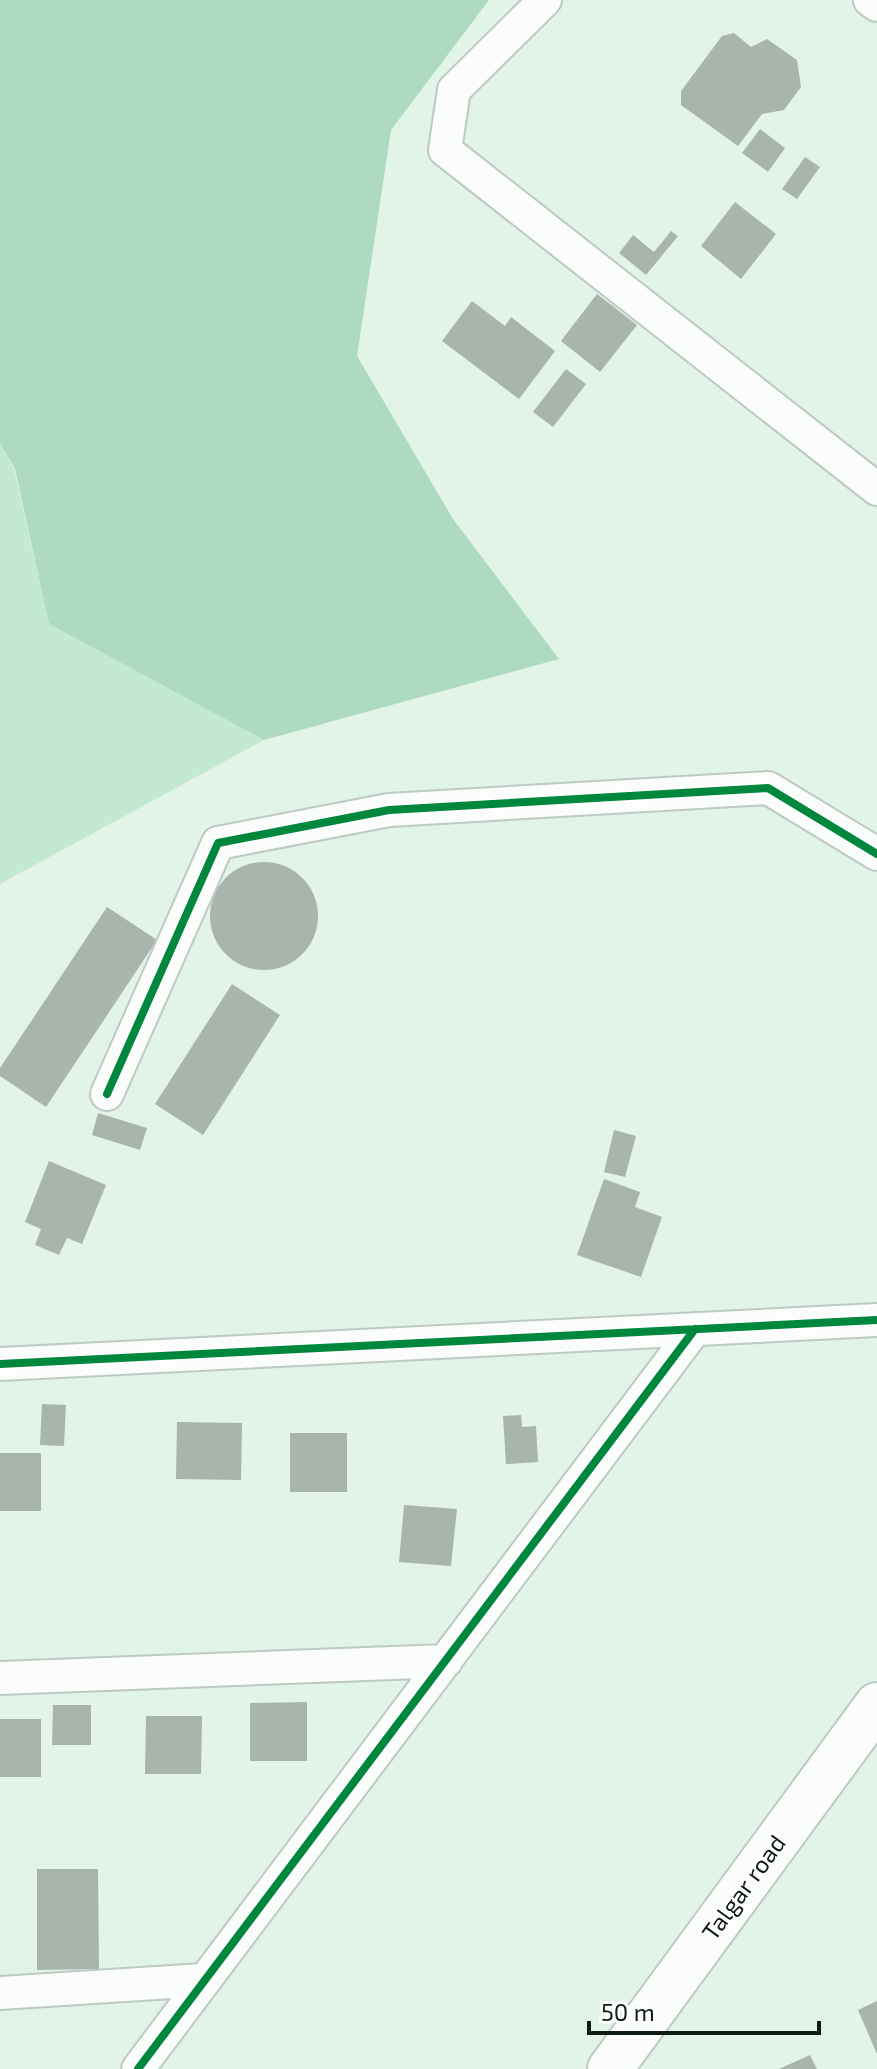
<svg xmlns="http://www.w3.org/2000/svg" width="877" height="2069" font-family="'Exo 2',sans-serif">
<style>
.green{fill:#c3e9d1}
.forest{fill:#aedbc0}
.building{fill:#a8b4ac}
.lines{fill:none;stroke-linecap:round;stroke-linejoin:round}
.minor-casing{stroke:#bdcac2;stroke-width:36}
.primary-casing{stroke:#bdcac2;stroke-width:48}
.minor{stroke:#fbfdfc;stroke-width:32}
.primary{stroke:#fbfdfc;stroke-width:44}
.cycleway-casing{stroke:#fefefe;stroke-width:13}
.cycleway{stroke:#00873e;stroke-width:8}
.labels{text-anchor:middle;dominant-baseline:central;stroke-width:6;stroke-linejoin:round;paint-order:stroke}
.street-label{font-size:24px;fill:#0f1a13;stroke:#fefefe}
</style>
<rect width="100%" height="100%" fill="#e2f3e8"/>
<path class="green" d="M 0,443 L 14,469 L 49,624 L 264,740 L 0,884 Z"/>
<path class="forest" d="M 0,0 L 489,0 L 391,130 L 357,356 L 453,519 L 559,659 L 264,740 L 49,624 L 15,469 L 0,443 Z"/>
<path class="building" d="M 734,33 L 751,47 L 767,39 L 797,60 L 801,87 L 784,110 L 762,114 L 738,146 L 681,105 L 681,91 L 722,36 Z
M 760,129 L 785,148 L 768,172 L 742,153 Z
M 805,157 L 820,167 L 797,199 L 782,189 Z
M 735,202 L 776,234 L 741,279 L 701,246 Z
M 671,231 L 678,236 L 646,275 L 619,253 L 633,235 L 654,252 Z
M 597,294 L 637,325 L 600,372 L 561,341 Z
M 472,301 L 505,326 L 511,317 L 555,351 L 519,399 L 442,341 Z
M 566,369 L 586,384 L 553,427 L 533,412 Z
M210 916a54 54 0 1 1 108 0a54 54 0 1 1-108 0Z
M 107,907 L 157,940 L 46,1107 L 0,1076 L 0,1068 Z
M 232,984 L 280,1015 L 203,1135 L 155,1104 Z
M 98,1113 L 147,1128 L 140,1150 L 92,1135 Z
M 614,1130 L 636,1136 L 625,1177 L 604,1172 Z
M 49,1161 L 106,1185 L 82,1244 L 67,1238 L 59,1255 L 35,1245 L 41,1229 L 25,1222 Z
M 604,1179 L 640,1192 L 635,1207 L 662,1217 L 641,1277 L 577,1255 Z
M 42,1404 L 66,1405 L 64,1446 L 40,1445 Z
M 521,1415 L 522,1427 L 536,1426 L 538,1462 L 506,1464 L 503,1416 Z
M 177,1422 L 242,1423 L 241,1480 L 176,1479 Z
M 290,1433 L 347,1433 L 347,1492 L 290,1492 Z
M 0,1453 L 41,1453 L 41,1511 L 0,1511 Z
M 404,1505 L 457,1509 L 451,1566 L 399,1562 Z
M 307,1702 L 307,1761 L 250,1761 L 250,1703 Z
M 53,1705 L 91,1705 L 91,1745 L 52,1745 Z
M 146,1716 L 202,1716 L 201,1774 L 145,1774 Z
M 0,1719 L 41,1719 L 41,1777 L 0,1777 Z
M 37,1869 L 98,1869 L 99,1969 L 37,1970 Z
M 877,2001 L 877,2054 L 858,2010 Z
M 810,2055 L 817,2069 L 779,2069 Z"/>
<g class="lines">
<defs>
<path id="minor" d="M 545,0 L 454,90 L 445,150 L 877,489
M 870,0 L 877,5
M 107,1094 L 218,843 L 389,810 L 768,788 L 877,854
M 0,1364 L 877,1320
M 0,1678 L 446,1661
M 0,1993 L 203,1980
M 138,2069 L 695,1329"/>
<path id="primary" d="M 610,2069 L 877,1705"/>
</defs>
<use href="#minor" class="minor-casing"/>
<use href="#primary" class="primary-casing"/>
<use href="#minor" class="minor"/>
<use href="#primary" class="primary"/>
<defs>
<path id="cycleway" d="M 107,1094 L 218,843 L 389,810 L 768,788 L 877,854
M 0,1364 L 877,1320
M 138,2069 L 695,1329"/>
</defs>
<use href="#cycleway" class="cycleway-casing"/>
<use href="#cycleway" class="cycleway"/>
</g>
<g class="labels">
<g class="street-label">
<text transform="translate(743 1887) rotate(-54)">Talgar road</text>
</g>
</g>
<path d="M589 2021v12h230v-12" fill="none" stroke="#0f1a13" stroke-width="4"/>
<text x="601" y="2021" font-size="24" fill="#0f1a13" stroke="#fefefe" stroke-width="6" paint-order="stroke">50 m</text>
</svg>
